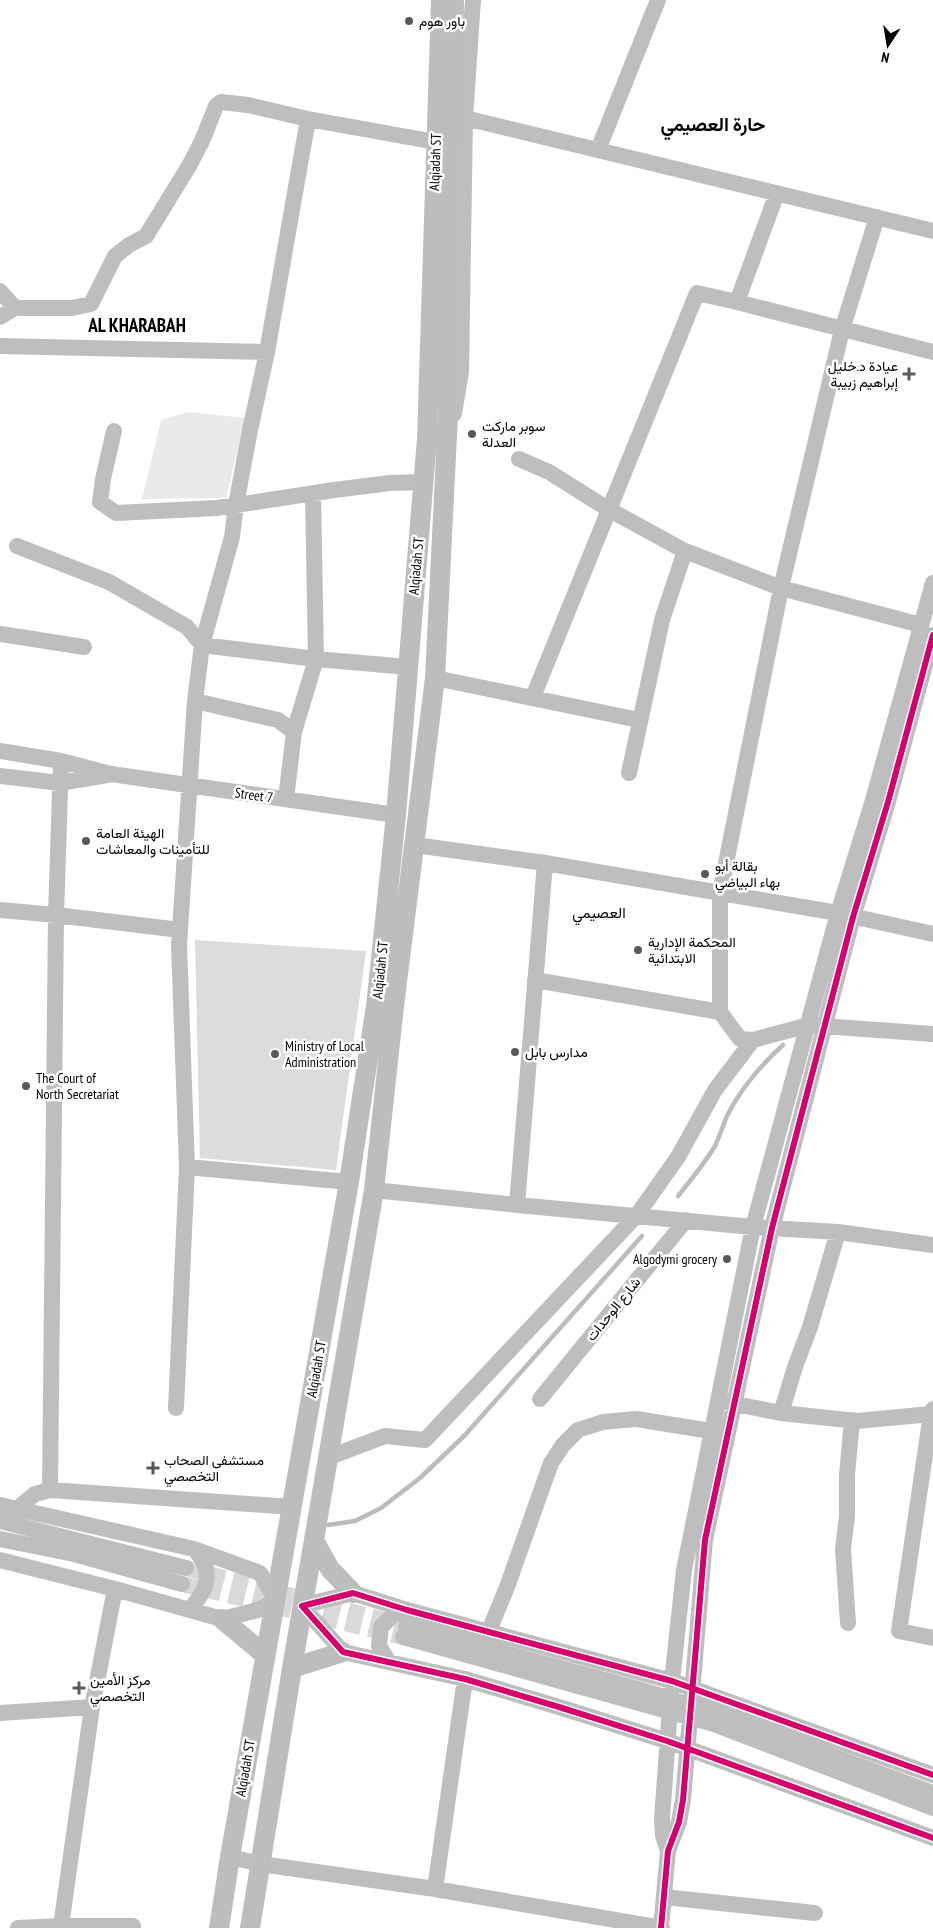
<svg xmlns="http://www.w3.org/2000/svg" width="933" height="1928" font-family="'PT Sans Narrow',Vazirmatn,sans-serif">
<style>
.green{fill:#eaeaea}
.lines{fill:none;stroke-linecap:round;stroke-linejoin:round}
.stream{stroke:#bcbcbc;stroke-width:4.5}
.building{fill:#dcdcdc}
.minor-tunnel{stroke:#d9d9d9;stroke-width:16;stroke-dasharray:16 8;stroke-linecap:butt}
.minor{stroke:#bebebe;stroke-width:16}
.major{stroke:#bdbdbd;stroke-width:20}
.cycleway-casing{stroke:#fff;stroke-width:9}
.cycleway{stroke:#d6006c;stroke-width:6}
.poi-dot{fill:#595959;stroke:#fff;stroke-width:2}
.labels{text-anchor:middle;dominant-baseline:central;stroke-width:5;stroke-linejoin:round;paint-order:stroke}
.poi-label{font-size:14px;fill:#000;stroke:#fff;text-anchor:start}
.street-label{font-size:14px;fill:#000;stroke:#fff}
.neighbourhood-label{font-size:15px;fill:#000;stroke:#fff}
.district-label{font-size:19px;font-weight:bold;fill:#000;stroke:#fff}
</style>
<rect width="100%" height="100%" fill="#fff"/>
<path class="green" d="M 188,412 L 245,418 L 226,498 L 142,499 L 161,420 Z"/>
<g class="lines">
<path class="stream" d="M 678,1196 C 691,1180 704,1164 715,1146 C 720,1136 723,1124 728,1114 C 742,1087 761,1065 783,1045
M 328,1525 L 355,1521 L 381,1508 L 420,1478 L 465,1435 L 642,1236"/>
</g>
<path class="building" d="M 195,940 L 366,951 L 336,1170 L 200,1158 Z"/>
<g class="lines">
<path class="minor-tunnel" d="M 186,1568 L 399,1624
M 182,1584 L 403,1637"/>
<path class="minor" d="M 465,118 L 933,231
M 598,150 L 658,0
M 0,291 L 15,308
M 737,302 L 777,193
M 0,317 L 15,308 L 72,308 L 91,304 L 115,256 L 129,245 L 146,236 L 189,166 L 202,141 L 216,106 L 221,102 L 248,105 L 308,119 L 430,141
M 0,346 L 267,352
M 454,414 L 461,372 L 465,118 L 473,0
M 114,431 L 103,479 L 100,502 L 116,513 L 217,508 L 334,490 L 390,483 L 423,482
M 519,459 L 549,472 L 608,509 L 685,551 L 781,588 L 921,625
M 17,546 L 109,582 L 187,627 L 202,645 L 316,659 L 408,667
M 0,634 L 84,647
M 435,678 L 639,720
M 533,697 L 697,293 L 737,302 L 933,352
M 195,701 L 278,720 L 294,732 L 286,799
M 294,732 L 316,659 L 313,493
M 0,751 L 61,761 L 111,774 L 396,815
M 629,773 L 662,620 L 685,551
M 0,776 L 60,783 L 107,775
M 415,845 L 545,863 L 838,913 L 933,934
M 0,910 L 56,915 L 180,930
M 535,980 L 720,1012
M 753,1040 L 740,1039 L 720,1012 L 720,893 L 781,588 L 842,330 L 877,217
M 187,1167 L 179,945 L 195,701 L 202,645 L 232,537 L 236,505 L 250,430 L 267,352 L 308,119
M 374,1190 L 517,1205 L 753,1227 L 838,1232 L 933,1245
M 517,1205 L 545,863
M 540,1399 L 686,1220
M 725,1402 L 781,1413 L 857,1421 L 931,1414
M 176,1408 L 187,1167 L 349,1182
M 933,1409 L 931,1414 L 899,1631 L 933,1638
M 781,1413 L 795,1367 L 810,1327 L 838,1232
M 327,1458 L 385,1436 L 425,1440 L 637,1215 L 678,1157 L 715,1090 L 753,1040 L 809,1025 L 933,1034
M 50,1490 L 56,915 L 61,761
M 0,1505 L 194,1549 L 260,1573 L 276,1601 L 258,1610 L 222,1619 L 115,1589 L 0,1560
M 18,1508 L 35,1494 L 50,1490 L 292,1507
M 0,1521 L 186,1568
M 0,1539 L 74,1554 L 182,1584
M 190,1609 C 208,1589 215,1571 194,1549
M 848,1623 L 843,1549 L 847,1516 L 847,1475 L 852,1420
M 406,1626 L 638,1689 L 710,1711 L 933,1793
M 489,1631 L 507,1587 L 551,1463 L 563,1445 L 578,1430 L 603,1422 L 636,1419 L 711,1431
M 403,1637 L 714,1724 L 933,1808
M 389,1662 L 379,1646 L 381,1627 L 393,1615 L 407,1610
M 0,1713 L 92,1707
M 933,1775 L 672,1681 L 407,1610 L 353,1593 L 302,1606 L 343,1652 L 465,1679 L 559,1707 L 667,1741 L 933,1838
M 668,1851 L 663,1835 L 662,1819 L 672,1681 L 684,1570 L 753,1227 L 838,913 L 873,800 L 933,583
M 230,1857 L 261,1864 L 435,1889 L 662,1928
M 435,1889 L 465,1679
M 664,1897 L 815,1913
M 61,1926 L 92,1707 L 115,1589
M 18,1928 L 61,1926 L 133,1926
M 661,1928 L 668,1851 L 679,1822 L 683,1800 L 705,1540 L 772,1228 L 853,917 L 888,802 L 933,635"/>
<path class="major" d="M 315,1542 L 330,1569 L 353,1593
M 222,1619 L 265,1655
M 292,1668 L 343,1652
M 219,1928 L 230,1857 L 349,1182 L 376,1006 L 396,815 L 427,439 L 441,0
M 250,1928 L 292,1668 L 374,1190 L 394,1006 L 435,678 L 448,415 L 454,2"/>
<defs>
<path id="cycleway" d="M 933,1775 L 672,1681 L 407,1610 L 353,1593 L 302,1606 L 343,1652 L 465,1679 L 559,1707 L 667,1741 L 933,1838
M 661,1928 L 668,1851 L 679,1822 L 683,1800 L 705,1540 L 772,1228 L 853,917 L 888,802 L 933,635"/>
</defs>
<use href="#cycleway" class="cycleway-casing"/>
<use href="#cycleway" class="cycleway"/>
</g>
<g class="poi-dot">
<circle cx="409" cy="21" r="5"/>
<path d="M906.5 366.5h5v5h5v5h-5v5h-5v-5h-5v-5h5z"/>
<circle cx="472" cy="434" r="5"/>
<circle cx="86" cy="841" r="5"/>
<circle cx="705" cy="874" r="5"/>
<circle cx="638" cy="950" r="5"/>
<circle cx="515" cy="1052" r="5"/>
<circle cx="275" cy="1054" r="5"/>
<circle cx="26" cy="1086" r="5"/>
<circle cx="727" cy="1259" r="5"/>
<path d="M150.5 1460.5h5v5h5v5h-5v5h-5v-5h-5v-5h5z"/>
<path d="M76.5 1680.5h5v5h5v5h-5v5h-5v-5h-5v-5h5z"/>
</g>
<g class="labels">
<g class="poi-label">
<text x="419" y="21">باور هوم</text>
<text x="898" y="366" text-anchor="end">عيادة د.خليل<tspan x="898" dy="16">إبراهيم زبيبة</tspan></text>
<text x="482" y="426">سوبر ماركت<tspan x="482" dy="16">العدلة</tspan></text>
<text x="96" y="833">الهيئة العامة<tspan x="96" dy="16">للتأمينات والمعاشات</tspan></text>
<text x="715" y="866">بقالة أبو<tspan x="715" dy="16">بهاء البياضي</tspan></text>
<text x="648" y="942">المحكمة الإدارية<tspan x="648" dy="16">الابتدائية</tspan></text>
<text x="285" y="1046">Ministry of Local<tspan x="285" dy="16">Administration</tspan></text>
<text x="525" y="1052">مدارس بابل</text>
<text x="36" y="1078">The Court of<tspan x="36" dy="16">North Secretariat</tspan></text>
<text x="717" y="1259" text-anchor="end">Algodymi grocery</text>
<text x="164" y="1460">مستشفى الصحاب<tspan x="164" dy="16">التخصصي</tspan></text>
<text x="90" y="1680">مركز الأمين<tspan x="90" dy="16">التخصصي</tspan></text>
</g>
<g class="street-label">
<text transform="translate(435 162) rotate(-88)">Alqiadah ST</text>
<text transform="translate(416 566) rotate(-85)">Alqiadah ST</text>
<text transform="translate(254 795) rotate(8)">Street 7</text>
<text transform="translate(380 970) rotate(-84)">Alqiadah ST</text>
<text transform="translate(613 1309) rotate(-51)">شارع الوحدات</text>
<text transform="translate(316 1369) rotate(-80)">Alqiadah ST</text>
<text transform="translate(245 1768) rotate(-80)">Alqiadah ST</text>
</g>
<g class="neighbourhood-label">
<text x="599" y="912">العصيمي</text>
</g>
<g class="district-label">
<text x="713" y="124">حارة العصيمي</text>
<text x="137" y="325">AL KHARABAH</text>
</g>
</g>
<g transform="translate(888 45) rotate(192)" stroke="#ffffff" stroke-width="4" paint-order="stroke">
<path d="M0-4L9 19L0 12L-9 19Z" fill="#000000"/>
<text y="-8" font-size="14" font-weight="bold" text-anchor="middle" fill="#000000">N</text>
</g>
</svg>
